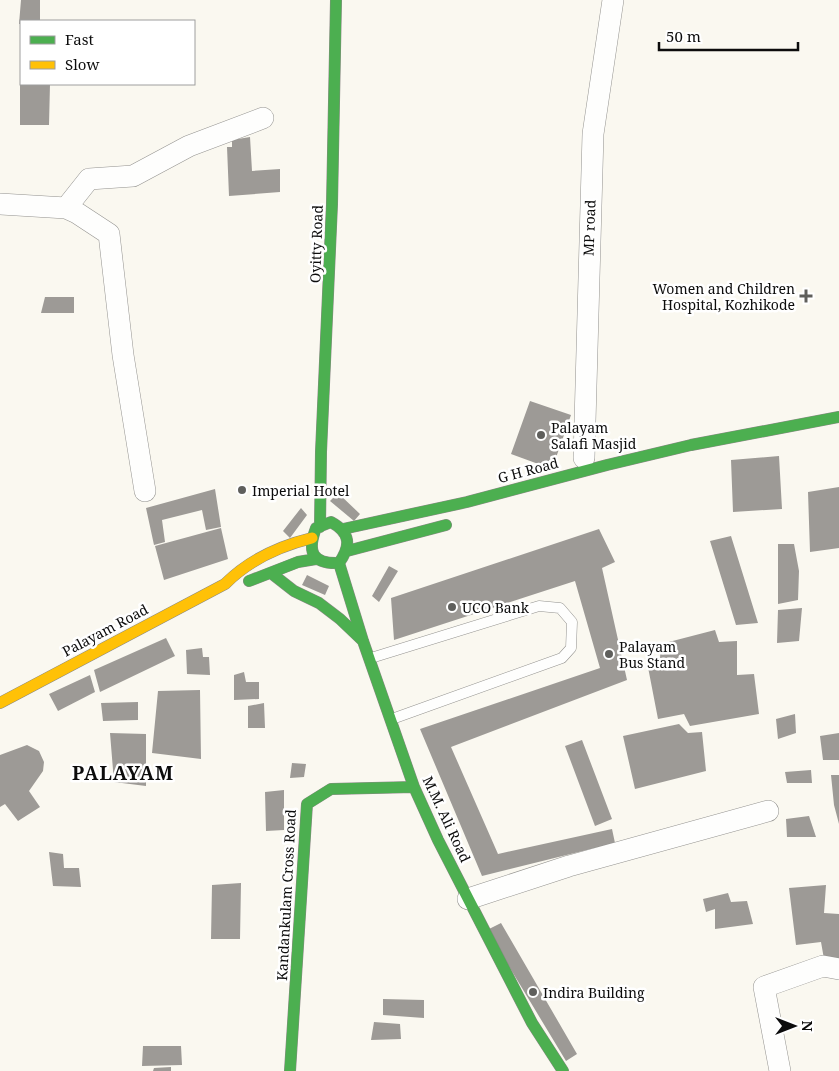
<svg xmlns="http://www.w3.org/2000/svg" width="839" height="1071" font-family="'Noto Serif',serif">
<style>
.building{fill:#9d9a96}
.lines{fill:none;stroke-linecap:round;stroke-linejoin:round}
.lane-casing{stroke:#93928f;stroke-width:11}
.street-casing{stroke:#93928f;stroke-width:22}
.fast-casing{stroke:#8a8985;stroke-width:12}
.slow-casing{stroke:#8a8985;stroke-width:12}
.lane{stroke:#fefefd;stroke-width:10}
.street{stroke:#fefefd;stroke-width:21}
.fast{stroke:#4caf50;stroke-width:11}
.slow{stroke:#ffc107;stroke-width:11}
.poi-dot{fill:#5f5f5c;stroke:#fff;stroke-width:2}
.labels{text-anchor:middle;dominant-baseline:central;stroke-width:5;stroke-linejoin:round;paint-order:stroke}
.street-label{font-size:14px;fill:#0c0c0c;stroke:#fff}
.poi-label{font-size:14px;fill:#0c0c0c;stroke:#fff;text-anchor:start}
.district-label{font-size:19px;font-weight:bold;letter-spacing:1px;fill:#0c0c0c;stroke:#fff}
</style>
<rect width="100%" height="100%" fill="#faf8f0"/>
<path class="building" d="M 21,0 L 40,0 L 40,21 L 21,21 L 21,24 L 19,24 Z
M 20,84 L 50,84 L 49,125 L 20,125 Z
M 250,137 L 252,171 L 280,169 L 280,192 L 229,196 L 227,147 L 232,147 L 232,140 Z
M 45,297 L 74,297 L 74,313 L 41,313 Z
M 530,401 L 571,415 L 552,469 L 511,454 Z
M 779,456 L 782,509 L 733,512 L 731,460 Z
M 839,487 L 839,548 L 810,552 L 808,492 Z
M 215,489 L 221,527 L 206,530 L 202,510 L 162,520 L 165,542 L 154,545 L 146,508 Z
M 338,493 L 360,514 L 354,521 L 330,501 Z
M 301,508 L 307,515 L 290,538 L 283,531 Z
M 221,528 L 228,559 L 164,580 L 155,546 Z
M 599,529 L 615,562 L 602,568 L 627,680 L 451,747 L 498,854 L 612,829 L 615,843 L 482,876 L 420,729 L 600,668 L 575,581 L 394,640 L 391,598 Z
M 731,536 L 758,623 L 736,625 L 710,541 Z
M 778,544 L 794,544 L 799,571 L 798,600 L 778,604 Z
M 389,566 L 398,571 L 379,602 L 372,596 Z
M 307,575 L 329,586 L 325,595 L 302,585 Z
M 802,608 L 799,641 L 777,643 L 778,610 Z
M 715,630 L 719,642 L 737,641 L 737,675 L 754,674 L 759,714 L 690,726 L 684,714 L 658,719 L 647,662 L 660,658 L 661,644 Z
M 166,638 L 175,656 L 100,692 L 94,670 Z
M 202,648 L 203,657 L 209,657 L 210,675 L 187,674 L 186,650 Z
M 244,672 L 246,682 L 259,682 L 259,699 L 234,700 L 234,675 Z
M 90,675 L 95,692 L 58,711 L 49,694 Z
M 200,690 L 201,759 L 152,753 L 158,691 Z
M 138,702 L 138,720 L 103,721 L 101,703 Z
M 264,703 L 265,728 L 248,728 L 248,706 Z
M 795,714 L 796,733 L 778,739 L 776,719 Z
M 679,724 L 688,733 L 702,732 L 706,771 L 635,789 L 623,736 Z
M 110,733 L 146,734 L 146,786 L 114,782 Z
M 839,733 L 839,760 L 823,760 L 820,736 Z
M 582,740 L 612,819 L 595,826 L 565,746 Z
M 27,745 L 39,751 L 44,762 L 43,771 L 29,791 L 40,807 L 18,821 L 5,804 L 0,807 L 0,755 Z
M 292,763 L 306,764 L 304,777 L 290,778 Z
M 811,770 L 812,783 L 787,783 L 785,772 Z
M 831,775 L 839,775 L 839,824 L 834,805 Z
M 284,790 L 284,830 L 266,831 L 265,792 Z
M 809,816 L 816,837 L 787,837 L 786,819 Z
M 49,852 L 63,854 L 64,868 L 79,868 L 81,887 L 53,886 Z
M 241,883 L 240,939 L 211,939 L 212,885 Z
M 826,885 L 824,913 L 839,914 L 839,958 L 824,959 L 821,942 L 796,945 L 789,888 Z
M 728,893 L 731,902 L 747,901 L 753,924 L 715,929 L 715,909 L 706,912 L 703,899 Z
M 501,923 L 577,1054 L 566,1061 L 487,930 Z
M 383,999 L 424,1000 L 424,1018 L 383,1015 Z
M 374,1022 L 400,1024 L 401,1039 L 371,1040 Z
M 143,1046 L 181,1046 L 182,1065 L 142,1066 Z
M 171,1067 L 171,1071 L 153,1071 L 154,1068 Z"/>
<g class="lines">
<defs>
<path id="lane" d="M 371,658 L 539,606 L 560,608 L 572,622 L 571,648 L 562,658 L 392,719"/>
<path id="street" d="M 0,204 L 66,208 L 77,213 L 109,234 L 123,355 L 145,491
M 66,208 L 89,179 L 133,176 L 189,146 L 263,118
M 584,458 L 593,134 L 613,0
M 468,899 L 569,866 L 768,811
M 780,1071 L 764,987 L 823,966 L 839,969"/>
<path id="fast" d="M 331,522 C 351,533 351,546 339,563 C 312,564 307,552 316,528 Z
M 320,527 L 321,452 L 332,204 L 336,0
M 343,529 L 467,502 L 607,465 L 691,445 L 839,417
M 347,551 L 446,525
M 339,563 L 363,641 L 414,787 L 438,840 L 532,1023 L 563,1071
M 271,573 L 294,591 L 319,603 L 340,619 L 362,640
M 249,581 L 298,562 L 316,559
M 290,1071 L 307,804 L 331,789 L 414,787"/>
<path id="slow" d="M 0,703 L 225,584 C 249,560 279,546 312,538"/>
</defs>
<use href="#lane" class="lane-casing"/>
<use href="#street" class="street-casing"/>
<use href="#fast" class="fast-casing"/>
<use href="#slow" class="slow-casing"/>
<use href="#lane" class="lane"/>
<use href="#street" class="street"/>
<use href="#fast" class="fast"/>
<use href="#slow" class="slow"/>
</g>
<g class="poi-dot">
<path d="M803.5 288.5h5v5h5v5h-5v5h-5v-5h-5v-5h5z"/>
<circle cx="541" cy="435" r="5"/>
<circle cx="242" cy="490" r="5"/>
<circle cx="452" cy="607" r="5"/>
<circle cx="609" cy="654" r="5"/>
<circle cx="533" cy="992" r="5"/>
</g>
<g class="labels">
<g class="street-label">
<text transform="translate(589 228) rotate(-88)">MP road</text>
<text transform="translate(316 244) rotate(-88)">Oyitty Road</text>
<text transform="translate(528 470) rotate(-15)">G H Road</text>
<text transform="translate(105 630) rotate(-28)">Palayam Road</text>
<text transform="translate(447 819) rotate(65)">M.M. Ali Road</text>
<text transform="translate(286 895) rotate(-87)">Kandankulam Cross Road</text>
</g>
<g class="poi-label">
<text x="795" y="288" text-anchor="end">Women and Children<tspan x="795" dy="16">Hospital, Kozhikode</tspan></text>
<text x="551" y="427">Palayam<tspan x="551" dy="16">Salafi Masjid</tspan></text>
<text x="252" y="490">Imperial Hotel</text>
<text x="462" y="607">UCO Bank</text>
<text x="619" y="646">Palayam<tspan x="619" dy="16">Bus Stand</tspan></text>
<text x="543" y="992">Indira Building</text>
</g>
<g class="district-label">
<text x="123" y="773">PALAYAM</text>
</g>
</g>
<rect x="20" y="20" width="175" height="65" fill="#ffffff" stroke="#9e9e9e"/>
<rect x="30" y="36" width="25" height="8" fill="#4caf50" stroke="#9e9e9e"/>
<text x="65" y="45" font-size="15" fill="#0c0c0c">Fast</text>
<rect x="30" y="61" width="25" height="8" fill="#ffc107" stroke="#9e9e9e"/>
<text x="65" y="70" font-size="15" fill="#0c0c0c">Slow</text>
<g transform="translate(794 1026) rotate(90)" stroke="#ffffff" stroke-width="4" paint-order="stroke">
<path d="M0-4L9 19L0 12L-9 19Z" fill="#0c0c0c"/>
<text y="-8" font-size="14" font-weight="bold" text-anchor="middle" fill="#0c0c0c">N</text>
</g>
<path d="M659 42v8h139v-8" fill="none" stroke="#0c0c0c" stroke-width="2.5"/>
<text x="666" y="42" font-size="15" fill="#0c0c0c" stroke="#ffffff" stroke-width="4" paint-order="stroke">50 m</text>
</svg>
